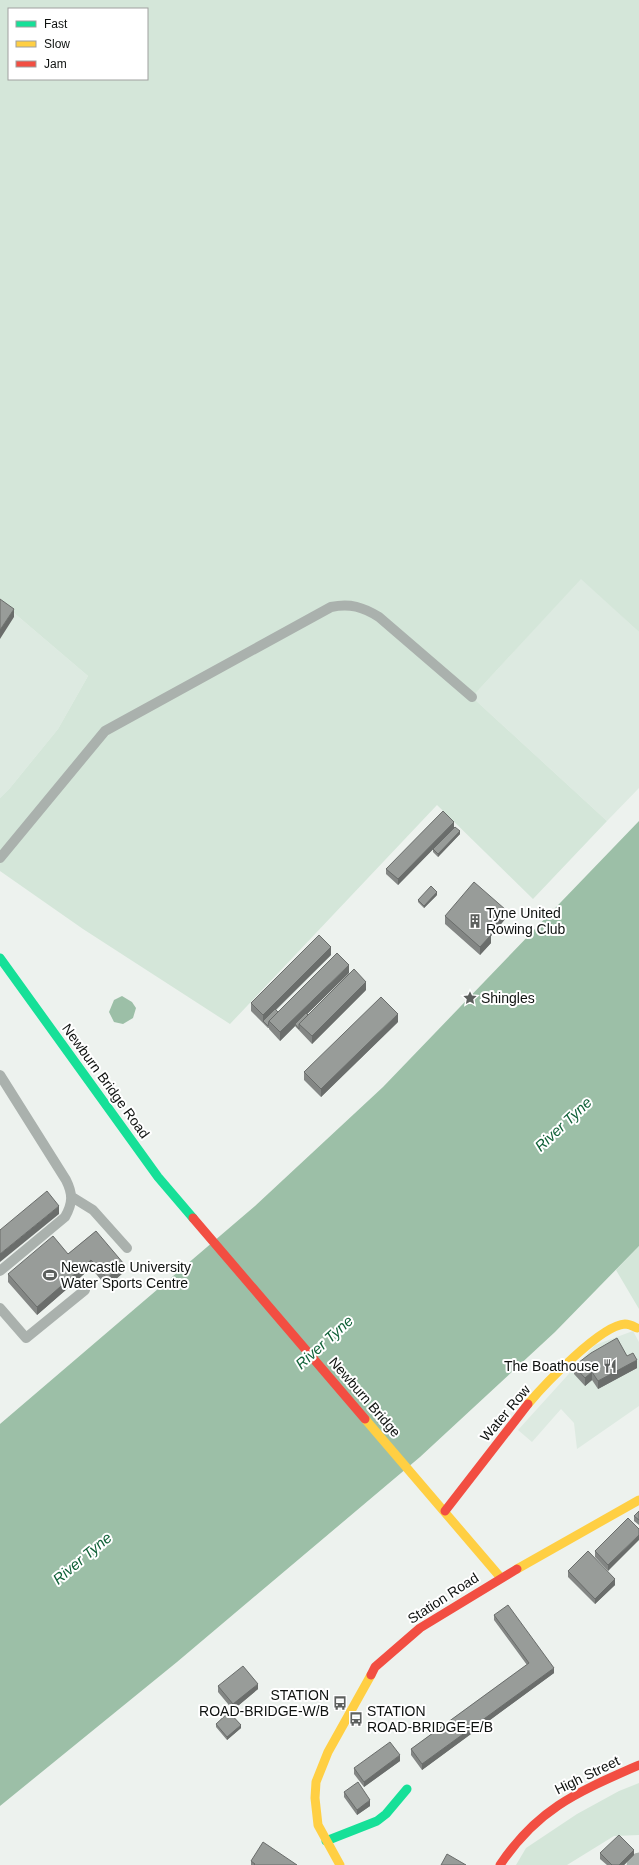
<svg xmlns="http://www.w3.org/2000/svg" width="639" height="1865" font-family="Arial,sans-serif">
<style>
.built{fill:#ddeae1}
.green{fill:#d4e6d9;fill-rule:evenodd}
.water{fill:#9cbfa7}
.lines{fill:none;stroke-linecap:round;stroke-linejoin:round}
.lane{stroke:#aab1ad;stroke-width:10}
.street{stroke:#aab1ad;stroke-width:19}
.fast{stroke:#16e098;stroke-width:9}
.slow{stroke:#ffcf43;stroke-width:9}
.jam{stroke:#f24e42;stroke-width:9}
.wall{fill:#838684}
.shaded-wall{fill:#6a6d6b}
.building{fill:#989c99;stroke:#6a6d6b}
.labels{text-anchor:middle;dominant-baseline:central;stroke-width:4;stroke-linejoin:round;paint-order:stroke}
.poi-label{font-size:14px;fill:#0f1210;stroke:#fff;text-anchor:start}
.street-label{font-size:14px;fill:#0f1210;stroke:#fff}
.water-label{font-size:15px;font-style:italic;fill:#106138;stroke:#fff}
</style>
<rect width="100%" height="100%" fill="#edf2ee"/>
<path class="built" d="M 581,578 L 639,632 L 639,788 L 607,821 L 472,697 Z
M 0,601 L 88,676 L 58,729 L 10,788 L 0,798 Z
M 633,1331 L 639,1342 L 639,1406 L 577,1449 L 574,1423 L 561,1409 L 532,1442 L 518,1430 L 595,1345 Z"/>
<path class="green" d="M 0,0 L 639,0 L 639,632 L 581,579 L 472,697 L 607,821 L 533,899 L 437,805 L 230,1024 L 83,929 L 0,871 L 0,798 L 10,788 L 58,729 L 88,676 L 0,601 ZM 9,9 L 147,9 L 147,79 L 9,79 Z
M 639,1246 L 639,1309 L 616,1270 Z
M 639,1783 L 639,1835 L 614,1836 L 567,1865 L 516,1865 L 526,1848 L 577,1814 L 619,1791 Z"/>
<path class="water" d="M 639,821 L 639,1246 L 555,1332 L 420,1457 L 177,1662 L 0,1806 L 0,1424 L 255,1206 L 383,1087 Z
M 122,996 L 132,1002 L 136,1008 L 133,1018 L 123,1024 L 114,1022 L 109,1012 L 114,1000 Z"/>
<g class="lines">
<path class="lane" d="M 0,858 L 105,731 L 331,607 C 350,603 363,607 379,617 L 472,697
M 0,1075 L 66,1180 C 73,1194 73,1203 65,1217 L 0,1271
M 72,1197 L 93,1210 L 127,1248
M 0,1308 L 26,1338 L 85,1290"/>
<path class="street" d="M 636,1865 L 639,1862"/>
<path class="fast" d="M 0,958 L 158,1177 L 193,1218
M 326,1841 L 377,1821 L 386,1814 L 407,1789"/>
<path class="slow" d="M 528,1404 C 544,1385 601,1325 625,1324 C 630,1324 633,1326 637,1328
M 365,1419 L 501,1578
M 517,1569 L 639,1500
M 340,1865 L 318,1825 L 315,1798 L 316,1782 L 328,1752 L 371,1675"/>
<path class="jam" d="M 193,1218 L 365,1419
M 445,1511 L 528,1404
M 371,1675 L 375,1667 L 420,1628 L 517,1569
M 500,1865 C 538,1808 578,1792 639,1765"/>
</g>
<path class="wall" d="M 454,828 L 460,834 L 438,857 L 433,852 L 433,849 L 438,844 L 398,885 L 386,874 L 386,869 Z
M 437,895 L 424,908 L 418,902 L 418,900 Z
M 445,916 L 506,918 L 491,936 L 491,943 L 480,955 L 445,924 Z
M 331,955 L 276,1010 L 278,1012 L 349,973 L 307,1014 L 308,1015 L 366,990 L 312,1044 L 295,1026 L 280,1041 L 269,1029 L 269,1028 L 268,1028 L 263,1023 L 263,1022 L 263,1023 L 251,1011 L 251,1003 Z
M 398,1022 L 321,1097 L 304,1080 L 304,1072 Z
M 96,1231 L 124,1272 L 107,1287 L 91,1268 L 37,1315 L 8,1282 L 8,1274 L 68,1254 Z
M 627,1356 L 637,1368 L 598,1389 L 592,1380 L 585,1386 L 574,1374 L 574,1366 Z
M 639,1511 L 639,1525 L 634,1521 L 634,1516 Z
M 639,1529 L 608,1571 L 595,1557 L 595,1551 Z
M 568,1571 L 615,1585 L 595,1604 L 568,1577 Z
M 494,1615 L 554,1673 L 422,1770 L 411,1755 L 411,1749 L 527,1665 L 494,1620 Z
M 218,1686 L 258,1689 L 233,1710 L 218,1692 Z
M 216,1724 L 241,1728 L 227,1740 L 216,1727 Z
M 400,1761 L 364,1787 L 354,1774 L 354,1768 Z
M 344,1792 L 370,1806 L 357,1815 L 344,1797 Z
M 600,1853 L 634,1855 L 624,1865 L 607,1865 L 600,1859 Z
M 251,1861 L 297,1865 L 251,1865 Z"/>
<path class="shaded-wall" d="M 14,609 L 14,617 L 0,639 L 0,630 Z
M 454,822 L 454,828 L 398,885 L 398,879 Z
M 460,831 L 460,834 L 438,857 L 438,854 Z
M 437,892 L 437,895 L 424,908 L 424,906 Z
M 506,910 L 506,918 L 491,936 L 491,943 L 480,955 L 480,947 L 487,932 Z
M 331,947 L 331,955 L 264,1021 L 263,1021 L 263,1023 L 263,1015 Z
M 349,965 L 349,973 L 296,1025 L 295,1024 L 295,1026 L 280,1041 L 280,1032 Z
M 366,982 L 366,990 L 312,1044 L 312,1036 Z
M 398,1014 L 398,1022 L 321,1097 L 321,1089 Z
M 59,1206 L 59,1214 L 0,1262 L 0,1254 Z
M 91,1260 L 91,1268 L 37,1315 L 37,1307 Z
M 124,1264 L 124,1272 L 107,1287 L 107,1278 Z
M 637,1360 L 637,1368 L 598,1389 L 598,1381 Z
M 592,1372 L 592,1380 L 585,1386 L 585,1378 Z
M 639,1535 L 639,1540 L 608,1571 L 608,1565 Z
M 615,1579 L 615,1585 L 595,1604 L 595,1599 Z
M 554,1668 L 554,1673 L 422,1770 L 422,1764 Z
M 258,1684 L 258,1689 L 233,1710 L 233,1704 Z
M 241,1725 L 241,1728 L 227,1740 L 227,1737 Z
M 400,1755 L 400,1761 L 364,1787 L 364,1782 Z
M 370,1800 L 370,1806 L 357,1815 L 357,1810 Z
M 634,1850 L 634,1855 L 624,1865 L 619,1865 Z"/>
<path class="building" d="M 0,599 L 14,609 L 0,630 Z
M 443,811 L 454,822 L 398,879 L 386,869 Z
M 455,827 L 460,831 L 438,854 L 433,849 Z
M 474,882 L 506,910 L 487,932 L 491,935 L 480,947 L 445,916 Z
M 431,886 L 437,892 L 424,906 L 418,900 Z
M 319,935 L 331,947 L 263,1015 L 251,1003 Z
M 337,953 L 349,965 L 280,1032 L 269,1021 Z
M 354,969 L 366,982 L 312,1036 L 299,1024 Z
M 381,997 L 398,1014 L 321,1089 L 304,1072 Z
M 275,1009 L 278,1012 L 269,1021 L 268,1026 L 263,1021 Z
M 306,1013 L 308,1015 L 299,1024 L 299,1029 L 295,1024 Z
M 47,1191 L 59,1206 L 0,1254 L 0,1230 Z
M 96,1231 L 124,1264 L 107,1278 L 91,1260 L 37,1307 L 8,1274 L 53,1236 L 68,1254 Z
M 617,1338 L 627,1356 L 633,1353 L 637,1360 L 598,1381 L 592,1372 L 585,1378 L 574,1366 L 591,1353 Z
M 639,1511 L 639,1520 L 634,1516 Z
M 628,1518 L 639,1529 L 639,1535 L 608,1565 L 595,1551 Z
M 588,1551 L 615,1579 L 595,1599 L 568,1571 Z
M 508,1605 L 554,1668 L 422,1764 L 411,1749 L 529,1663 L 494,1615 Z
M 243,1666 L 258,1684 L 233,1704 L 218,1686 Z
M 229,1712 L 241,1725 L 227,1737 L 216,1724 Z
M 390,1742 L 400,1755 L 364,1782 L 354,1768 Z
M 358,1782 L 370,1800 L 357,1810 L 344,1792 Z
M 619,1835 L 634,1850 L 619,1865 L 612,1865 L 600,1853 Z
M 263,1842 L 297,1865 L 254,1865 L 255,1864 L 251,1861 Z
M 447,1854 L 466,1865 L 441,1865 Z"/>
<defs>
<symbol id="building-bare" viewBox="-9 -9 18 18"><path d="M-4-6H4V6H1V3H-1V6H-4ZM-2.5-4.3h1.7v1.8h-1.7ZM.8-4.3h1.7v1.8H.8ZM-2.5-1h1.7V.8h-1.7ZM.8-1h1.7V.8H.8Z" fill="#5d605e" stroke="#fff" stroke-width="2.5" paint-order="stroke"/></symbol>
<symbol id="sight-bare" viewBox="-9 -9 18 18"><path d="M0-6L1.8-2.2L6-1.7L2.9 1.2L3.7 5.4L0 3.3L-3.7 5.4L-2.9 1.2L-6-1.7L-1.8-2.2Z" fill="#5d605e" stroke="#fff" stroke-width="2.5" paint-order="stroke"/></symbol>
<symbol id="stadium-bare" viewBox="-9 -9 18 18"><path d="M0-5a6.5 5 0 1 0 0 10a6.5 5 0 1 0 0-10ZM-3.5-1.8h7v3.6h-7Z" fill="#5d605e" stroke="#fff" stroke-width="2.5" paint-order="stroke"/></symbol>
<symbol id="restaurant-bare" viewBox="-9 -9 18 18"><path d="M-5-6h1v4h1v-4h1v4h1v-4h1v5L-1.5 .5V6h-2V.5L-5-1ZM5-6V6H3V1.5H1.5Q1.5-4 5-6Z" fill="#5d605e" stroke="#fff" stroke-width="2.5" paint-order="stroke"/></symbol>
<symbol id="bus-bare" viewBox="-9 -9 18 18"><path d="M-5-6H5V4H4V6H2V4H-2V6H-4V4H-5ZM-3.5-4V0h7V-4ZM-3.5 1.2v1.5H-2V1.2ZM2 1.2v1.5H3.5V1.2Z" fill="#5d605e" stroke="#fff" stroke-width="2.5" paint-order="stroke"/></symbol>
</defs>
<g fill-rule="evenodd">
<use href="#building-bare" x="465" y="911" width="20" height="20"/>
<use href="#sight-bare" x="460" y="988" width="20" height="20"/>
<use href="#stadium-bare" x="40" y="1265" width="20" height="20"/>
<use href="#restaurant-bare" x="600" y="1356" width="20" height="20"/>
<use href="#bus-bare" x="330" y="1693" width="20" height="20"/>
<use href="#bus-bare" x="346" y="1709" width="20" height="20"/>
</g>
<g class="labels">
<g class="poi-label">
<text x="486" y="913">Tyne United<tspan x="486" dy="16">Rowing Club</tspan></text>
<text x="481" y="998">Shingles</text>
<text x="61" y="1267">Newcastle University<tspan x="61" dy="16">Water Sports Centre</tspan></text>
<text x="599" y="1366" text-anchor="end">The Boathouse</text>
<text x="329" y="1695" text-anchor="end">STATION<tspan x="329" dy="16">ROAD-BRIDGE-W/B</tspan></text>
<text x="367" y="1711">STATION<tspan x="367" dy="16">ROAD-BRIDGE-E/B</tspan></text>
</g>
<g class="street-label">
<text transform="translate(106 1081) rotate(54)">Newburn Bridge Road</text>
<text transform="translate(365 1397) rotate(49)">Newburn Bridge</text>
<text transform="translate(505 1413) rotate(-50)">Water Row</text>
<text transform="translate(443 1598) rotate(-33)">Station Road</text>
<text transform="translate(587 1775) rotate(-26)">High Street</text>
</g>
<g class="water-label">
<text transform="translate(563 1124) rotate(-43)">River Tyne</text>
<text transform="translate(324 1342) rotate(-42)">River Tyne</text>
<text transform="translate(82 1558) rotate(-40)">River Tyne</text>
</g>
</g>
<rect x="8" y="8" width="140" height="72" fill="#ffffff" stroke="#9fa09f"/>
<rect x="16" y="21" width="20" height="6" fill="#16e098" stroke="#9fa09f"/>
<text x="44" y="28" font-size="12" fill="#0f1210">Fast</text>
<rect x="16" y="41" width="20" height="6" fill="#ffcf43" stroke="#9fa09f"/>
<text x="44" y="48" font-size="12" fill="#0f1210">Slow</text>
<rect x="16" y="61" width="20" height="6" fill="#f24e42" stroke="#9fa09f"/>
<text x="44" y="68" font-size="12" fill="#0f1210">Jam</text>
</svg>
